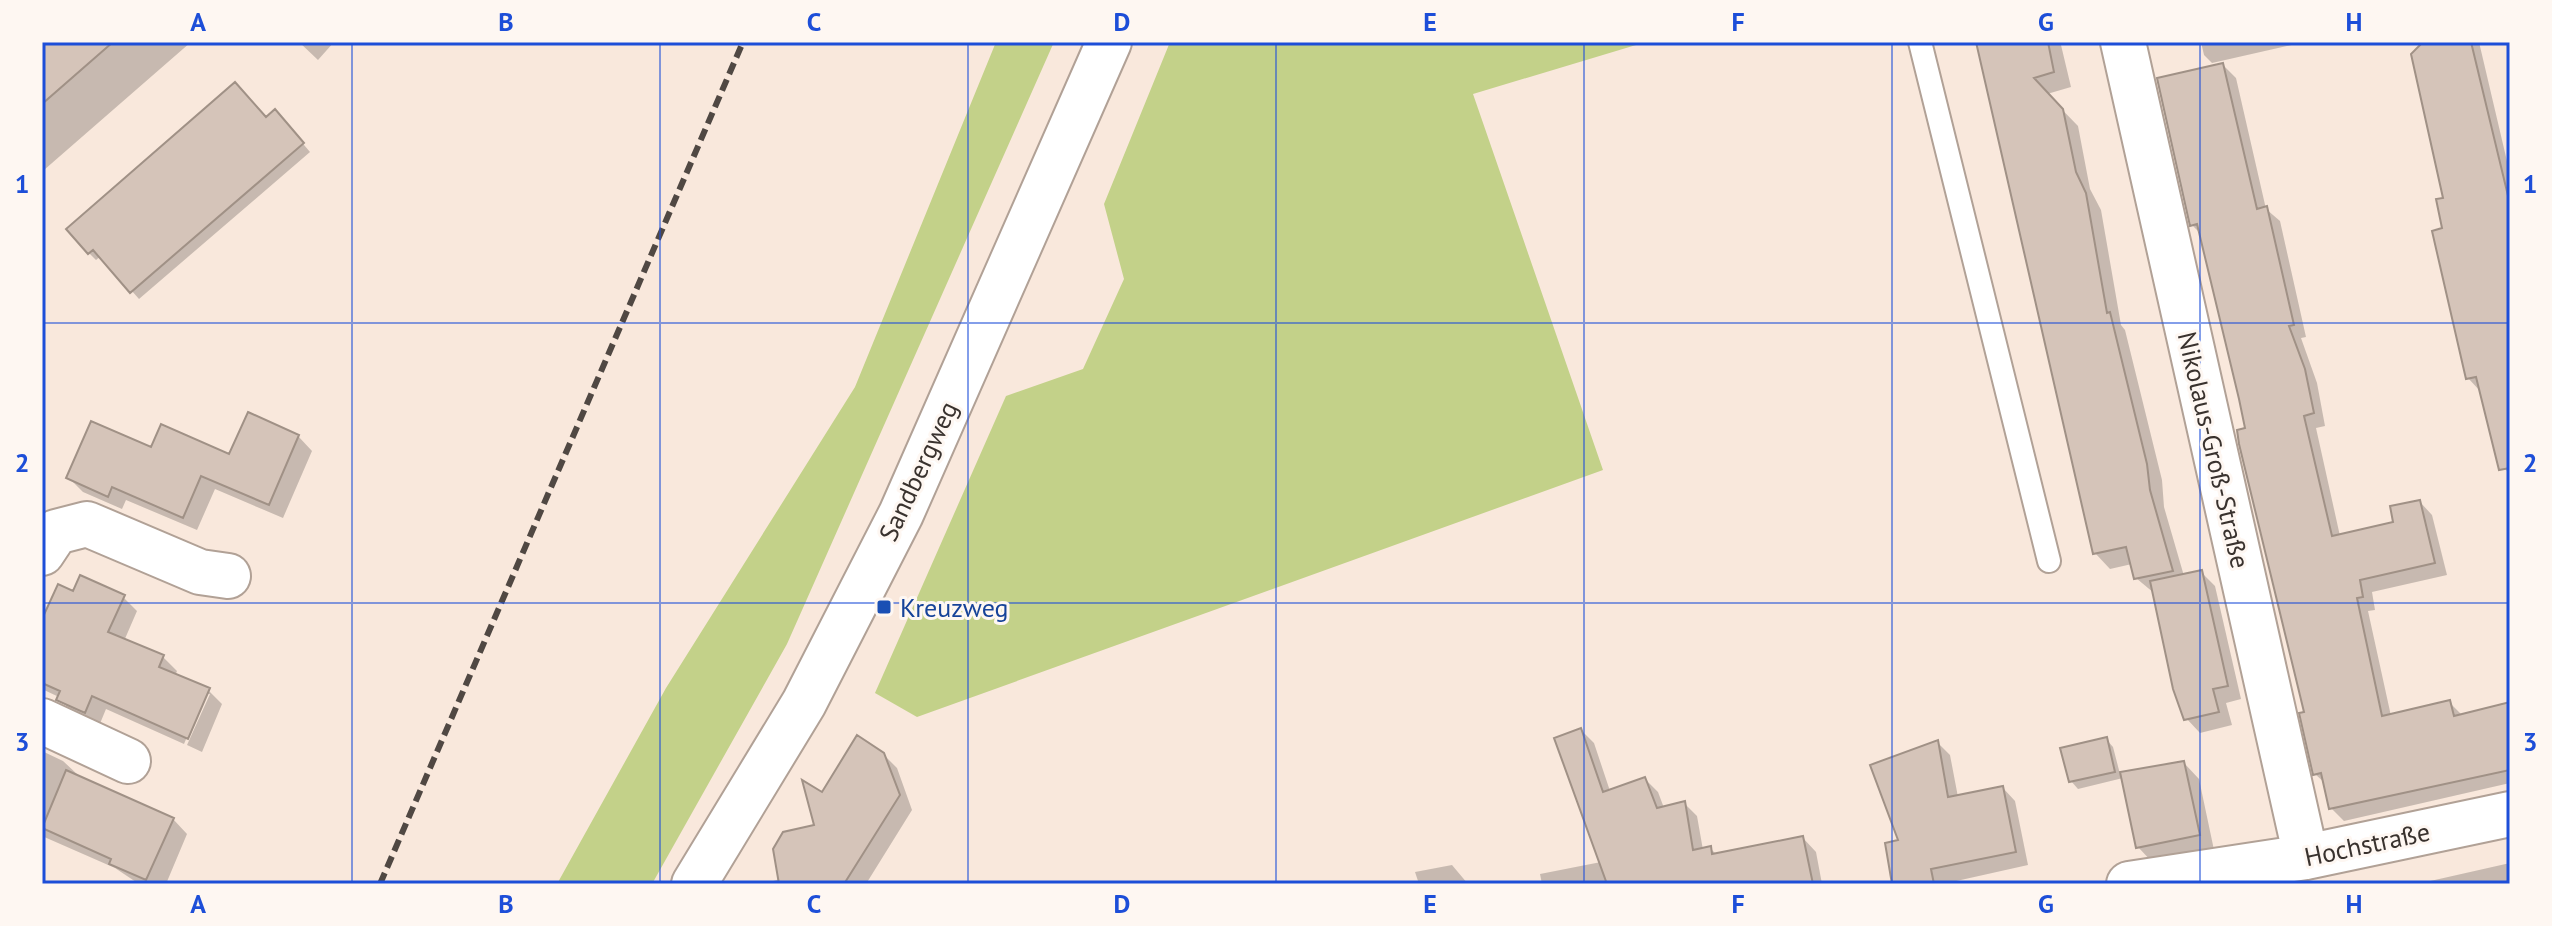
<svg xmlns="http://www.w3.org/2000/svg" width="2552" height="926" font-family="'PT Sans',sans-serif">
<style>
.green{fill:#c3d189}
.shadow{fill:#0003}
.building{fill:#d5c4b9;stroke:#a09186;stroke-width:2}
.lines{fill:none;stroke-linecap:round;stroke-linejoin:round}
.lane-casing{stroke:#b1a196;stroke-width:26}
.street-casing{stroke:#b1a196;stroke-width:48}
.lane{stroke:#fff;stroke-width:22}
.street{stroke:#fff;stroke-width:44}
.rail{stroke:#504843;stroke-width:6;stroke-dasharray:12 6;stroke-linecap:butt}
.grid{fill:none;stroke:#1d4ed8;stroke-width:2;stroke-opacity:0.55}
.transit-dot{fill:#1a4fb4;stroke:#fef7f2;stroke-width:3}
.labels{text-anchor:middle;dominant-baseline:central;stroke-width:6;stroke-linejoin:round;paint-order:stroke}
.street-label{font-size:26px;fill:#39322e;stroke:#fef7f2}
.transit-label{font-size:26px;fill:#164399;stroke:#fef7f2;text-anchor:start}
.neatline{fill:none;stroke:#1d4ed8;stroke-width:3}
.grid-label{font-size:26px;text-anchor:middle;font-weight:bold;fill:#1d4ed8}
</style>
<rect width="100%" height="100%" fill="#f9e8dc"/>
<path class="green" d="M 996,42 L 1054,42 L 787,644 L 652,884 L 557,884 L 666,688 L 855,387 Z
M 1170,42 L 1646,42 L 1473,94 L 1603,470 L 917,717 L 875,693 L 1006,396 L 1083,369 L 1124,279 L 1104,204 Z"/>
<path class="shadow" d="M 42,42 L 191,42 L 44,170 Z
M 299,42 L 334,42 L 318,60 Z
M 1978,42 L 2061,45 L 2071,87 L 2047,94 L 2078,126 L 2090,189 L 2101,210 L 2121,325 L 2125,330 L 2162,480 L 2164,507 L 2184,576 L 2201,572 L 2215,586 L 2241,699 L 2226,703 L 2232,725 L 2200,733 L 2186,718 L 2154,593 L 2136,578 L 2132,564 L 2110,569 L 2095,553 Z
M 2201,42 L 2305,42 L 2212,63 L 2204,55 Z
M 2426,42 L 2479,42 L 2510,174 L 2510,474 L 2499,463 L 2480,391 L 2468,378 L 2445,230 L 2446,199 Z
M 2223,65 L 2236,78 L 2266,209 L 2280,221 L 2306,337 L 2301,338 L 2317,383 L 2325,426 L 2316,428 L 2340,536 L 2395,523 L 2420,502 L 2432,515 L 2447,575 L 2372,592 L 2375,610 L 2368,611 L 2391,716 L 2449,702 L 2463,716 L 2510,704 L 2510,783 L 2344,821 L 2331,808 L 2326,784 L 2315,774 L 2306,714 L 2247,429 L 2202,235 L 2192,225 Z
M 266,119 L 282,119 L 310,152 L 139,299 L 101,256 L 96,260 L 89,253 Z
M 298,436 L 312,451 L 283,518 L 215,489 L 197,530 L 126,500 L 122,509 L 83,492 L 69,478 L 152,450 L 230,456 Z
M 74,593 L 123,597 L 137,611 L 124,641 L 163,657 L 177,671 L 175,676 L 208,690 L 222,704 L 202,752 L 187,745 L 210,694 L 205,694 L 184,744 L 106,709 L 99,726 L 72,713 L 59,697 L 42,689 L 42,625 Z
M 1581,730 L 1594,743 L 1610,791 L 1645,779 L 1658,792 L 1664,808 L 1684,803 L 1697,816 L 1703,850 L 1710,848 L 1717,855 L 1803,838 L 1816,852 L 1822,884 L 1542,884 L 1540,874 L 1601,862 Z
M 2106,739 L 2113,747 L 2120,774 L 2184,763 L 2199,779 L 2214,850 L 2153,863 L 2138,847 L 2123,778 L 2078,789 L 2071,781 Z
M 1937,742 L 1950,755 L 1958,797 L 2003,788 L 2015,801 L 2028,865 L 1943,884 L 1894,884 L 1900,842 Z
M 42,751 L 63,761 L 78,775 L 173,819 L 187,834 L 166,884 L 139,884 L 115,868 L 42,836 Z
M 883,754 L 897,768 L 912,810 L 866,884 L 763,884 L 780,879 L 817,827 L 823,795 Z
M 2510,863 L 2510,884 L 2417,884 Z
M 1452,865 L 1468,884 L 1419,884 L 1415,872 Z"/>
<path class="building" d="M 42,42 L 113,42 L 42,104 Z
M 1976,42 L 2048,42 L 2054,72 L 2034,78 L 2063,109 L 2076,172 L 2086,193 L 2107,313 L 2110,312 L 2147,464 L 2150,490 L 2173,571 L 2134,579 L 2126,547 L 2093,554 Z
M 2423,42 L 2471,42 L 2510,204 L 2510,468 L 2499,470 L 2476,377 L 2466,379 L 2432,231 L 2442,228 L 2436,199 L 2443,198 L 2411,54 Z
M 2223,63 L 2257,209 L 2267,206 L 2294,325 L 2289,326 L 2305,369 L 2314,413 L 2304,416 L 2332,536 L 2393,522 L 2390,506 L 2420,500 L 2435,563 L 2360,580 L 2363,597 L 2357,598 L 2382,716 L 2450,700 L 2454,716 L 2510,702 L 2510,770 L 2329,809 L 2321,773 L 2313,775 L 2299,713 L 2304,712 L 2239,444 L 2237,430 L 2245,428 L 2239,399 L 2197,224 L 2190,226 L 2157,78 Z
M 235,82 L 266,117 L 275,109 L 304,143 L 130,293 L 93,250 L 88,254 L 66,229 Z
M 248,412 L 299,435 L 269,505 L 201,476 L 183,518 L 112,487 L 108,497 L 66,478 L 91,421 L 151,447 L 161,424 L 229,454 Z
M 2202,570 L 2228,686 L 2213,689 L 2219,712 L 2184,720 L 2173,689 L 2150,581 Z
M 80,575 L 125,595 L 108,632 L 164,655 L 159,667 L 210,688 L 188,739 L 92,696 L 85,713 L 56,700 L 60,691 L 42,683 L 42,619 L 58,584 L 73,591 Z
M 1581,728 L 1603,792 L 1645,777 L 1657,808 L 1685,801 L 1693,850 L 1711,846 L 1712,854 L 1803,836 L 1813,884 L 1607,884 L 1554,738 Z
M 857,735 L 884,753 L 900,795 L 844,884 L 779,884 L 773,849 L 783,832 L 814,825 L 802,780 L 822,792 Z
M 2107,737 L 2115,772 L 2069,782 L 2060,748 Z
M 1938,740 L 1948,797 L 2003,786 L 2016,852 L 1931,869 L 1934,884 L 1892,884 L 1885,843 L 1898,840 L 1870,765 Z
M 2184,761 L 2200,835 L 2136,848 L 2120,772 Z
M 66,770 L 174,818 L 146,880 L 109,864 L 111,859 L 42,828 Z"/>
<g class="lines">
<defs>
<path id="lane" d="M 1920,42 L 2049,561"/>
<path id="street" d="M 2123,42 L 2306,857
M 42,553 L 56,532 L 87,524 L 200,572 L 228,576
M 42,721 L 128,761
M 694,884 L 804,703 L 901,514 L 1109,42
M 2129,884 L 2306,857 L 2510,814"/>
</defs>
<use href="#lane" class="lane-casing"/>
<use href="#street" class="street-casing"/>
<use href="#lane" class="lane"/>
<use href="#street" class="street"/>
<path class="rail" d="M 380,884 L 743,42"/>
</g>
<path class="grid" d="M 352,42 L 352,884M 660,42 L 660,884M 968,42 L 968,884M 1276,42 L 1276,884M 1584,42 L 1584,884M 1892,42 L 1892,884M 2200,42 L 2200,884M 42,323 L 2510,323M 42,603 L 2510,603"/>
<rect class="transit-dot" x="876" y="599" width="16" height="16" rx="4"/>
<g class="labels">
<g class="street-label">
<text transform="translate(2214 450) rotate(77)">Nikolaus-Groß-Straße</text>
<text transform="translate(918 471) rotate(-65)">Sandbergweg</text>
<text transform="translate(2367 844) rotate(-12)">Hochstraße</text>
</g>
<g class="transit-label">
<text x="900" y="607">Kreuzweg</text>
</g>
</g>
<rect width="2552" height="926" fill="none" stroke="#fef7f2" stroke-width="88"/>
<rect x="44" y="44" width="2464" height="838" class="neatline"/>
<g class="grid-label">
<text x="198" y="31">A</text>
<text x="506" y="31">B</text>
<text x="814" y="31">C</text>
<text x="1122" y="31">D</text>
<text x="1430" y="31">E</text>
<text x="1738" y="31">F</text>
<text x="2046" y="31">G</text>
<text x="2354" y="31">H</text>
<text x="22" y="193">1</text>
<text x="2530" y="193">1</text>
<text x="22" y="472">2</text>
<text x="2530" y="472">2</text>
<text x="22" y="751">3</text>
<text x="2530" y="751">3</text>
<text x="198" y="913">A</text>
<text x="506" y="913">B</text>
<text x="814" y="913">C</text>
<text x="1122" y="913">D</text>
<text x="1430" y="913">E</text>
<text x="1738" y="913">F</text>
<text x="2046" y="913">G</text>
<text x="2354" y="913">H</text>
</g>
</svg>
